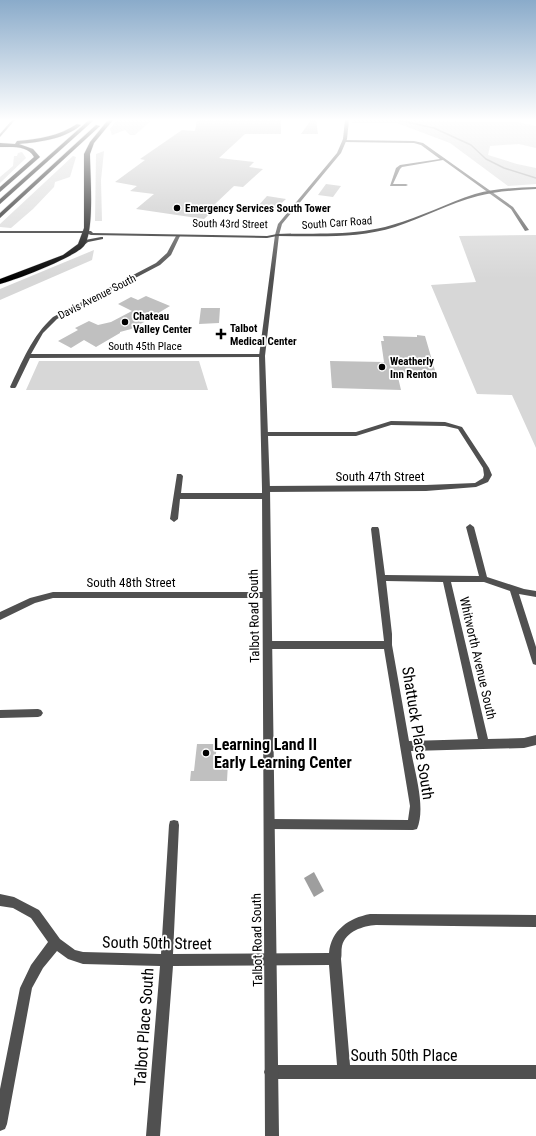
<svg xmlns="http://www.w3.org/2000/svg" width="536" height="1136" font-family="'Roboto Condensed',sans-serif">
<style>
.green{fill:#d7d7d7}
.water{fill:#9e9e9e}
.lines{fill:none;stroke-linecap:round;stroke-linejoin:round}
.stream{stroke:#9e9e9e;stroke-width:1.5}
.building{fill:#c0c0c0}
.motorway-casing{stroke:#dbdbdb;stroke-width:1}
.minor{fill:#505050;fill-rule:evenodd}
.tertiary{fill:#505050;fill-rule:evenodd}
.secondary{fill:#1d1d1d;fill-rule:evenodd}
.motorway{fill:#000;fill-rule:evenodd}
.poi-dot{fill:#000;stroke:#fff;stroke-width:1.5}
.labels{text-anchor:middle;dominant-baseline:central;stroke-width:3.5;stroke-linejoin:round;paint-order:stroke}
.far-poi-label{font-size:11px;font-weight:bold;fill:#000;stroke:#fff;text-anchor:start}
.far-street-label{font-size:11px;fill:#000;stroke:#fff}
.street-label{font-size:13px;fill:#000;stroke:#fff}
.near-street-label{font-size:16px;fill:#000;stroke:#fff}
.near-poi-label{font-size:16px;font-weight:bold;fill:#000;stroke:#fff;text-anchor:start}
</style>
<rect width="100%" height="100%" fill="#fff"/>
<path class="green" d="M 117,120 L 152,120 L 135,135 L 130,135 L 125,130 L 112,135 L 110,129 Z
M 353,120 L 518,122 L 536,126 L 536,148 L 519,144 L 490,146 L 488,155 L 517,164 L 536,168 L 536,184 L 508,186 L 450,143 L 397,123 L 351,123 Z
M 104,151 L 101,180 L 102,221 L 95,221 L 96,154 Z
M 22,152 L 26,158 L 0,183 L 0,177 L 13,166 L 14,156 L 17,156 L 18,153 Z
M 73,156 L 76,157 L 70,177 L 55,182 L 54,187 L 33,209 L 11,228 L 0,227 L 0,224 Z
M 536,235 L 536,448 L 512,395 L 477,394 L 431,285 L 476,282 L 459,236 Z
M 94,250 L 92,260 L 0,300 L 0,289 Z
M 39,361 L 199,361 L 208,390 L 26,390 Z"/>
<path class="water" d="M 314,872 L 324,891 L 314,897 L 304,878 Z"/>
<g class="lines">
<path class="stream" d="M 398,120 L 434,128 L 471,145 L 486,159 L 504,168 L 536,178"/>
</g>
<path class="building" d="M 197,120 L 281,120 L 281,134 L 245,134 L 219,158 L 254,162 L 249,167 L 263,169 L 243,187 L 234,186 L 215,204 L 219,205 L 204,219 L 136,209 L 154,194 L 130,191 L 137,186 L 115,182 L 145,160 L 140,159 L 182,130 L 195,131 Z
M 311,120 L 316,120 L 318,134 L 301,134 Z
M 326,184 L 341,186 L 333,197 L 318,195 Z
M 267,196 L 286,199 L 272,212 L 261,210 L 260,209 L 262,207 L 258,206 Z
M 146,296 L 170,306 L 155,315 L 148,312 L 144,322 L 131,329 L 120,332 L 120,333 L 96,347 L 84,340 L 71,348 L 58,341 L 78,330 L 75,328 L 89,321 L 98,325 L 111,322 L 132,311 L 118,304 L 131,297 L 138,300 Z
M 201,308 L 220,308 L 219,323 L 199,324 Z
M 417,335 L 425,336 L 436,374 L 397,373 L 401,390 L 332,388 L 330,361 L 384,362 L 381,341 L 384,341 L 383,336 L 417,337 Z
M 197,744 L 217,744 L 215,763 L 228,763 L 227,781 L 190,781 L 191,771 L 194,771 Z"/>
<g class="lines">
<defs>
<path id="motorway" d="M 89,120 L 94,120 L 0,204 L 0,199 Z
M 108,120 L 113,120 L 94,143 L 90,154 C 90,174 95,231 84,246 C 75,257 16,280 0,284 L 0,279 L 63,255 L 78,244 L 84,228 L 84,154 L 90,142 Z
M 77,124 L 81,125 C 65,139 40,142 19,144 L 33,149 L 40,157 L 0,192 L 0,187 L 34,157 C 28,145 11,147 0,147 L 0,143 L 15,144 L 17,141 C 39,139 59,136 77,124 Z
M 96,125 L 100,126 L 0,218 L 0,213 Z"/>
</defs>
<use href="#motorway" class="motorway-casing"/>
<path class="minor" d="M 343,140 L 414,141 L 423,143 L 513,207 L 529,230 L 525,231 L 511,209 L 443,160 L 402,167 L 400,169 L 393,184 L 406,184 L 408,185 L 406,186 L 390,186 L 396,168 L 400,165 L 440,159 L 421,145 L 414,143 L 344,142 Z
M 178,235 L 180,236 L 171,255 L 160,265 L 57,319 L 43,333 L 31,354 L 262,354 L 264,355 L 264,357 L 30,358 L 16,387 L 15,388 L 11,388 L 10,387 C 22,362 32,336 53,317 L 156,263 L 167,253 L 176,236 Z
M 391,421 L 445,422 L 462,427 L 489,468 L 492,475 L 488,482 L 476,487 L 426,491 L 266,492 L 262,489 L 266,486 L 426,485 L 475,483 L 483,478 L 484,475 L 483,468 L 458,429 L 445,426 L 391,425 L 356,436 L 265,436 L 262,434 L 265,432 L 356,432 Z
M 177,474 L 181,474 L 183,476 L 181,493 L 266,493 L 270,496 L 266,499 L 180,499 L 178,519 L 174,522 L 170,519 Z
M 470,524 L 474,527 L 487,577 L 524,589 L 536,591 L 536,597 L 519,594 L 536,647 L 536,665 L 533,664 L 532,661 L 510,591 L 484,582 L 451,582 L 488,739 L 524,738 L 536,735 L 536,745 L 524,748 L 411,751 C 415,773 426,808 417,829 L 413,830 L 269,829 L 265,828 L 264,824 L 265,820 L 269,819 L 408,820 L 410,806 L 384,649 L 267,649 L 264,648 L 263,645 L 264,642 L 267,641 L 384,641 L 371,529 L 372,527 L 378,527 L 379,529 L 385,575 L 479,576 L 466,527 ZM 386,581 L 443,582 L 478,739 L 409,741 L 392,645 L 392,634 Z
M 53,592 L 267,592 L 270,593 L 271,595 L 270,597 L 267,598 L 53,598 L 35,603 L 0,620 L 0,612 L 30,598 Z
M 38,709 L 41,710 L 43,713 L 41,716 L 38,717 L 0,718 L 0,710 Z
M 174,820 L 178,821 L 179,825 L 173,954 L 329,953 C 331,930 349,918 370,914 L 536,915 L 536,927 L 376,925 C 363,926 346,931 342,946 C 341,950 342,955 341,959 L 350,1065 L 536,1065 L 536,1079 L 271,1079 L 266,1077 L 264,1072 L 266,1067 L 271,1065 L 337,1065 L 329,965 L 173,966 L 160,1136 L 146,1136 L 160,966 L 83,964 L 68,959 L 57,951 L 43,968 L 32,988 L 7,1124 L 5,1129 L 0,1131 L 0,1089 L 20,988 L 31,965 L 48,942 L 31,918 L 13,908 L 0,906 L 0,894 L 14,897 L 39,910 L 60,939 L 75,950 L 83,952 L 161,954 L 169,825 L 170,821 Z"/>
<path class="tertiary" d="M 12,120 L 15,120 L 0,137 L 0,134 Z
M 345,120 L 349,120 L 347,139 L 341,153 L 282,224 L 279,235 L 265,356 L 270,489 L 279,1136 L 265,1136 L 262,489 L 259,356 L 275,235 L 278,224 L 337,153 L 343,139 Z"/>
<path class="secondary" d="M 536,187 L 536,189 C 517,190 497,191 478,196 C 450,203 423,218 395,227 C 357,239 316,236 277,236 L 267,238 L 91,235 L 85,233 L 0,233 L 0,231 L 91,231 L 93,233 L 267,236 L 277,234 C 315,233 355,236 392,225 C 421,217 447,203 475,194 C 495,188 516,188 536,187 Z
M 101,237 L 103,237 L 103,239 L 88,242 L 83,246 L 79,245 L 85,240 Z"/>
<use href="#motorway" class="motorway"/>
</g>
<linearGradient id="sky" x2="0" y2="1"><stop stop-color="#8aabca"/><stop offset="0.43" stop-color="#fff"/><stop offset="1" stop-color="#fff" stop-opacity="0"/></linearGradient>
<rect width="536" height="279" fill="url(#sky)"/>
<g class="poi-dot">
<circle cx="177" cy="208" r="4"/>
<circle cx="125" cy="322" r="4"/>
<path d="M219 328h4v4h4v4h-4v4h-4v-4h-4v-4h4z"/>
<circle cx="382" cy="367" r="4"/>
<circle cx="206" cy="753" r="4"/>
</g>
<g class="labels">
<g class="far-poi-label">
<text x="185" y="208">Emergency Services South Tower</text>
<text x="133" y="316">Chateau<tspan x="133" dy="13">Valley Center</tspan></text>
<text x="230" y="328">Talbot<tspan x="230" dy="13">Medical Center</tspan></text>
<text x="390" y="361">Weatherly<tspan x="390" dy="13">Inn Renton</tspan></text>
</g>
<g class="far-street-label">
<text transform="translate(337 223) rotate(-4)">South Carr Road</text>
<text transform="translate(230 224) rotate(1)">South 43rd Street</text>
<text transform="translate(97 297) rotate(-27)">Davis Avenue South</text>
<text x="145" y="346">South 45th Place</text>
</g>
<g class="street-label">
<text x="380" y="476">South 47th Street</text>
<text x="131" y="582">South 48th Street</text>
<text transform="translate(254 616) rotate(-91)">Talbot Road South</text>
<text transform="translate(478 658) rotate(77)">Whitworth Avenue South</text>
<text transform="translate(257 940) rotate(-91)">Talbot Road South</text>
</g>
<g class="near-street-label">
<text transform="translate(418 733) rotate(81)">Shattuck Place South</text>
<text transform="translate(157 943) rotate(1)">South 50th Street</text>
<text transform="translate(144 1027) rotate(-86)">Talbot Place South</text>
<text x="404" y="1055">South 50th Place</text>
</g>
<g class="near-poi-label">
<text x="214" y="744">Learning Land II<tspan x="214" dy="18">Early Learning Center</tspan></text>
</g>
</g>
</svg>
